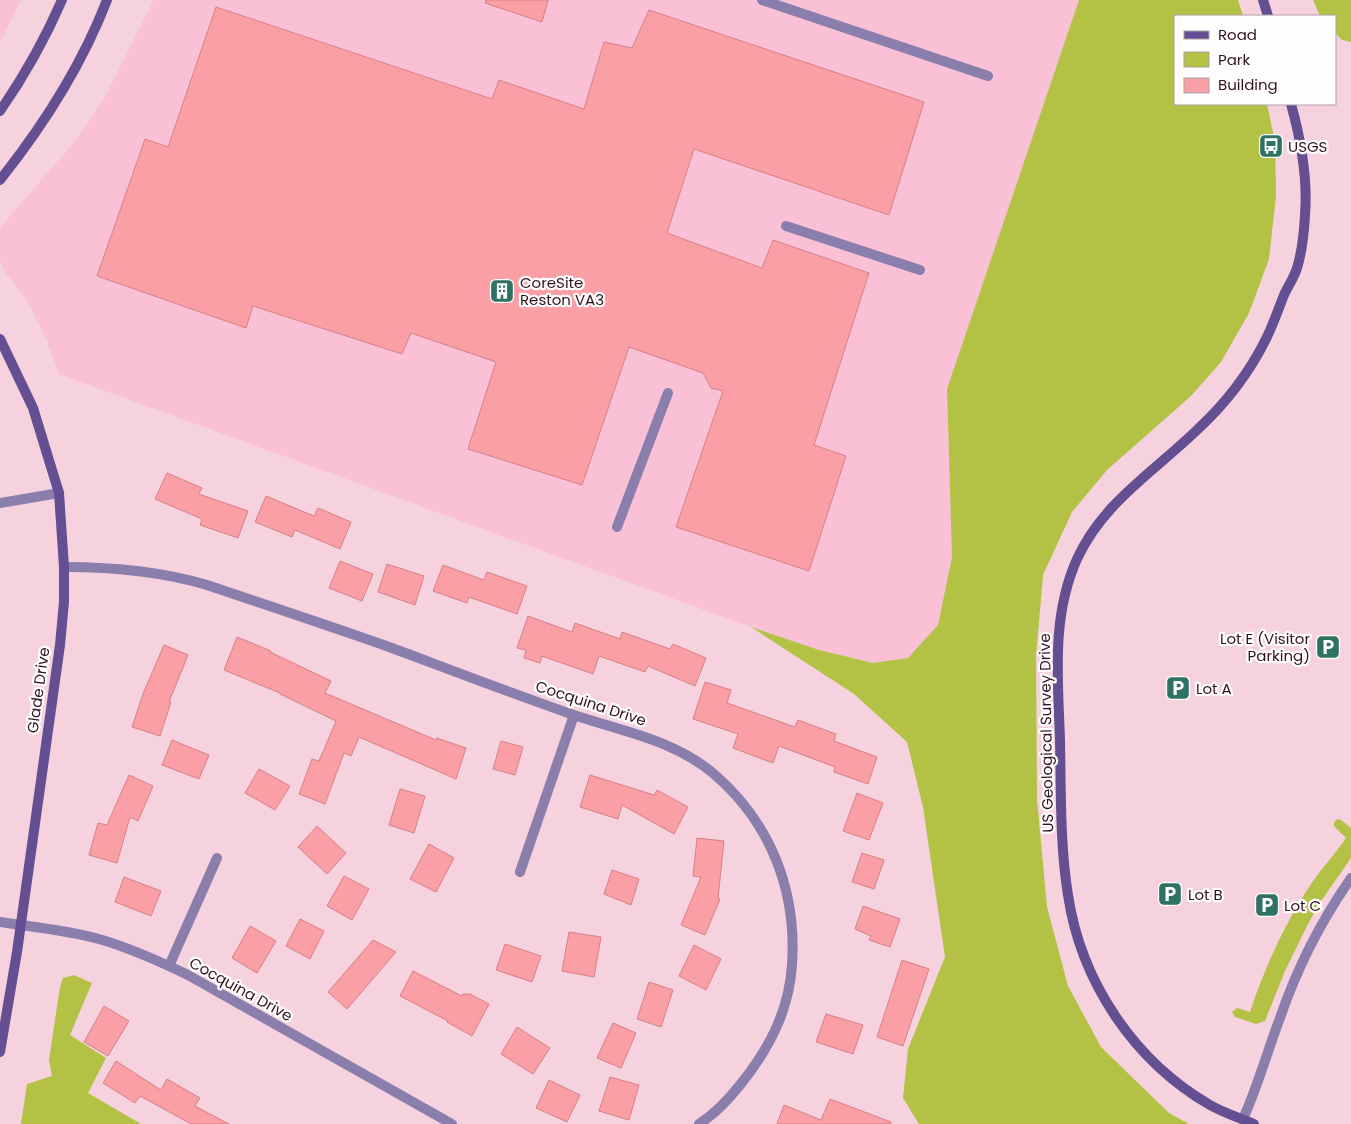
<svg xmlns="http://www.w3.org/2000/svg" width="1351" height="1124" font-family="Poppins,sans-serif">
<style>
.built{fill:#fac0d5}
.green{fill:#b3c144}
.building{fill:#f99fa5;stroke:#d78086}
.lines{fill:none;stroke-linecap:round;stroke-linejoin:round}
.lane{stroke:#8a7ead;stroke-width:10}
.street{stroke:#8a7ead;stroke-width:10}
.secondary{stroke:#634f92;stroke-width:10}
.labels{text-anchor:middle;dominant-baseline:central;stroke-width:4.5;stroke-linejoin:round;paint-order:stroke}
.poi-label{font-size:15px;fill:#331320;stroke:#fefefe;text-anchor:start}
.street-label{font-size:15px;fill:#331320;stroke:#fefefe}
</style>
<rect width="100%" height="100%" fill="#f6d2de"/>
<path class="built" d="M 0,0 L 21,0 L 0,43 Z
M 154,0 L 1079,0 L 947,389 L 952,557 L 938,625 L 908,658 L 873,663 L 819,650 L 751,627 L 59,374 L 45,336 L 29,304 L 6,273 L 0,262 L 0,228 L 76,140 L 106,95 Z"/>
<path class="green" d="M 1079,0 L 1238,0 L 1243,16 L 1175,16 L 1175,104 L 1267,104 L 1275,142 L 1276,196 L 1269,259 L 1249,313 L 1221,362 L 1191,396 L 1107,470 L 1072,512 L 1043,575 L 1036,657 L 1037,799 L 1047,907 L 1068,986 L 1101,1047 L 1169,1113 L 1189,1124 L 919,1124 L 903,1098 L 908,1049 L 945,957 L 923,807 L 907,742 L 854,694 L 751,627 L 819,650 L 873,663 L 908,658 L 938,625 L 952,557 L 947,389 Z
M 1313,0 L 1351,0 L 1351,42 L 1342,40 L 1335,33 L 1335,16 L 1320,16 Z
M 1338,819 L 1341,820 L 1351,828 L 1351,858 L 1319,904 L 1307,926 L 1285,971 L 1265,1021 L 1256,1024 L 1235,1017 L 1232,1012 L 1237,1008 L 1250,1012 C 1265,967 1285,923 1311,884 C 1322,868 1335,854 1346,838 L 1334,826 L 1334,822 Z
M 74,975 L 92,983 L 70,1035 L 106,1058 L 88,1093 L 141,1124 L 21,1124 L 27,1084 L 52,1076 L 49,1060 L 60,987 L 63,978 Z"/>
<path class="building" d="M 486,0 L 548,0 L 542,22 L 485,3 Z
M 216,7 L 492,99 L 499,80 L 584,109 L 604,42 L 632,48 L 649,10 L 924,102 L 889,215 L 694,149 L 667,233 L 762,268 L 773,240 L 869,273 L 814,445 L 846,456 L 809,571 L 676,527 L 723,391 L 711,388 L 703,373 L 629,347 L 582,485 L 468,449 L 496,362 L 411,333 L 402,354 L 253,306 L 246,328 L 97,276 L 145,139 L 168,147 Z
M 167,473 L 202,488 L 199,494 L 248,511 L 238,538 L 200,525 L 202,519 L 155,499 Z
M 266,496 L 314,516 L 318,508 L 351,522 L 340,549 L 295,530 L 292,537 L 255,522 Z
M 340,561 L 373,574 L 362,601 L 329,588 Z
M 387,564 L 424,576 L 415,605 L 378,592 Z
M 443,565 L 484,580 L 487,572 L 527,586 L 517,614 L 469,597 L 467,603 L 433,591 Z
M 528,616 L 572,632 L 575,623 L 620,639 L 622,632 L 670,649 L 673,644 L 706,658 L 695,686 L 648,666 L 645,672 L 599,656 L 593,674 L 542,656 L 540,663 L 524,658 L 526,650 L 517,648 Z
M 237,637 L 271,651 L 270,652 L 331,681 L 325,693 L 436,740 L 437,738 L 466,748 L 456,779 L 359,737 L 351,756 L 344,753 L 325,804 L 299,794 L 312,759 L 319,761 L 336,721 L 280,694 L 280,693 L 224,670 Z
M 164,645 L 188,655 L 169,702 L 171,702 L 160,736 L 132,727 L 143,694 Z
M 705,682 L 731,690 L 727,703 L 795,727 L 798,720 L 836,734 L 834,741 L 877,757 L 868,784 L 834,772 L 835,767 L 779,746 L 773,763 L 733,748 L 738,734 L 693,719 Z
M 172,740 L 209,755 L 199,779 L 162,765 Z
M 501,741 L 523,747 L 515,775 L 493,769 Z
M 259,769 L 290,786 L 275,810 L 245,793 Z
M 129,775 L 153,786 L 138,821 L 130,817 L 117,863 L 89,855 L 98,823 L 107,825 Z
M 590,775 L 654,795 L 657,790 L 688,807 L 674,834 L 622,805 L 618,819 L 580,807 Z
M 400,789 L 425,796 L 414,833 L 389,825 Z
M 857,793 L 883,803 L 869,840 L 843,831 Z
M 317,826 L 346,853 L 327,874 L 298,847 Z
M 697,838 L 724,841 L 718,898 L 720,899 L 705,935 L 681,925 L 701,877 L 693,876 Z
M 429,844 L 454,858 L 436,892 L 410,879 Z
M 862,853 L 884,860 L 874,889 L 852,882 Z
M 612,870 L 639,879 L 631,905 L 604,894 Z
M 344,876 L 369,889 L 352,920 L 327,906 Z
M 124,877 L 161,891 L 151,916 L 115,902 Z
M 863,906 L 900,919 L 890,947 L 869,940 L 871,936 L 855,929 Z
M 300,919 L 324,931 L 310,959 L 286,946 Z
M 250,926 L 276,941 L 257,973 L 232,958 Z
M 569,932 L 601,937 L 594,977 L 562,971 Z
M 373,940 L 396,952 L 347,1009 L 328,992 Z
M 505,944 L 541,956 L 532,982 L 496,970 Z
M 694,945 L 721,959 L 706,990 L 679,976 Z
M 902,960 L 929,969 L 903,1046 L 877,1037 Z
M 413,971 L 462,996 L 463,994 L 470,994 L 489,1004 L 472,1036 L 447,1022 L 448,1021 L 400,996 Z
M 649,982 L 673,990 L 661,1027 L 637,1019 Z
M 104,1006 L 129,1021 L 108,1056 L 84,1042 Z
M 826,1014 L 863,1025 L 853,1054 L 816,1042 Z
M 613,1023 L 636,1033 L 621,1068 L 597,1058 Z
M 517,1027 L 550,1048 L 533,1074 L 501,1054 Z
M 116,1061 L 161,1090 L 167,1079 L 200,1098 L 195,1106 L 229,1124 L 191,1124 L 140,1096 L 135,1103 L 103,1083 Z
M 610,1077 L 639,1085 L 629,1120 L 599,1111 Z
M 549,1080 L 580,1095 L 567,1122 L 536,1108 Z
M 830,1099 L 891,1122 L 891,1124 L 777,1124 L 784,1105 L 821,1120 Z"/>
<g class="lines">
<path class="lane" d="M 762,0 L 988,76
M 786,226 L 920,270
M 617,527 L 668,393
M 1243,1119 C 1258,1086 1267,1052 1280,1018 C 1297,968 1321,921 1351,878"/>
<path class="street" d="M 0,503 L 59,493
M 64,567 C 113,567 160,571 207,585 C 269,606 330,626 392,648 C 451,670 511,693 571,714 C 620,731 673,739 714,774 C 771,823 797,891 792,965 C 789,1011 769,1049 740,1085 C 728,1100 715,1114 699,1124
M 520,872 L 574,715
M 0,922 C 33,927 66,930 99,939 C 130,948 159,961 188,975 L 452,1124
M 169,966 L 217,858"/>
<path class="secondary" d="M 1263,0 L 1268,16
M 0,111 C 25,75 45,39 62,0
M 0,180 C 43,126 82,65 107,0
M 0,339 L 33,408 L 59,493 L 64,567 L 64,602 L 60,645 L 17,952 L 0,1052
M 1254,1124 C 1240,1118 1224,1113 1210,1105 C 1134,1061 1081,982 1068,895 C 1060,846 1061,791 1060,740 C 1058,679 1051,617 1077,559 C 1103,502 1155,471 1198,429 C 1225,404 1249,373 1266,339 C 1273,325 1278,310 1284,295 C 1288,286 1294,278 1297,268 C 1302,252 1304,233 1305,215 C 1308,177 1301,140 1291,104"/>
</g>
<defs>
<symbol id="bus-square" viewBox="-11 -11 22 22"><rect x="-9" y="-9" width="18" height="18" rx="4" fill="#2f7162" stroke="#fefefe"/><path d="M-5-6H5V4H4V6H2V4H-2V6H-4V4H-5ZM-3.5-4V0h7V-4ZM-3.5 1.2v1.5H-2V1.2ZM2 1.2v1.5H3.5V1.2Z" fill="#fff"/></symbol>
<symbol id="building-square" viewBox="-11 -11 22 22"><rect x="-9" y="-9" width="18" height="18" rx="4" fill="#2f7162" stroke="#fefefe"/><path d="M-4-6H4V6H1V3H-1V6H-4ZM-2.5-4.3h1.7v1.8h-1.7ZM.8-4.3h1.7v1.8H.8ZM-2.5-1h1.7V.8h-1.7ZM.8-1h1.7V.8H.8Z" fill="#fff"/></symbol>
<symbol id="parking-square" viewBox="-11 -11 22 22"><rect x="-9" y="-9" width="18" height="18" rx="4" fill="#2f7162" stroke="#fefefe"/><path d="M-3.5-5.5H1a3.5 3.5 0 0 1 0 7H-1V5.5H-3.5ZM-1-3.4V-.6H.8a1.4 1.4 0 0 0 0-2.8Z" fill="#fff"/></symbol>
</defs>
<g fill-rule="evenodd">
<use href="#bus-square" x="1257" y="132" width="28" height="28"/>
<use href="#building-square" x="488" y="277" width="28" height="28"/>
<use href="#parking-square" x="1314" y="633" width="28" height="28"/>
<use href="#parking-square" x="1164" y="674" width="28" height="28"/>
<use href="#parking-square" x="1156" y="880" width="28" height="28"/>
<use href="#parking-square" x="1253" y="891" width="28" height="28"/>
</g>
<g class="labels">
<g class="poi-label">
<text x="1288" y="146">USGS</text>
<text x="520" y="282">CoreSite<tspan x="520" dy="17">Reston VA3</tspan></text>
<text x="1310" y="638" text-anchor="end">Lot E (Visitor<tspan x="1310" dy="17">Parking)</tspan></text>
<text x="1196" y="688">Lot A</text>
<text x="1188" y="894">Lot B</text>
<text x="1284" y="905">Lot C</text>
</g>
<g class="street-label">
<text transform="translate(38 690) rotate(-82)">Glade Drive</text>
<text transform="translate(591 703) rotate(18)">Cocquina Drive</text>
<text transform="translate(1046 733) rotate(-91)">US Geological Survey Drive</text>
<text transform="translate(241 989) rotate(29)">Cocquina Drive</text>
</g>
</g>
<rect x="1174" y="15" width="162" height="90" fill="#fefefe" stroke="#ada0a5"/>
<rect x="1184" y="31" width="25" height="8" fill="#634f92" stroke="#ada0a5"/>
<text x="1218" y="40" font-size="15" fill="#331320">Road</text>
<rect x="1184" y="52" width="25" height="15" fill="#b3c144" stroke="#ada0a5"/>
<text x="1218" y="65" font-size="15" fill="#331320">Park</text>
<rect x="1184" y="78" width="25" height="15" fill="#f99fa5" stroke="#ada0a5"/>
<text x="1218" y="90" font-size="15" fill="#331320">Building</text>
</svg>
